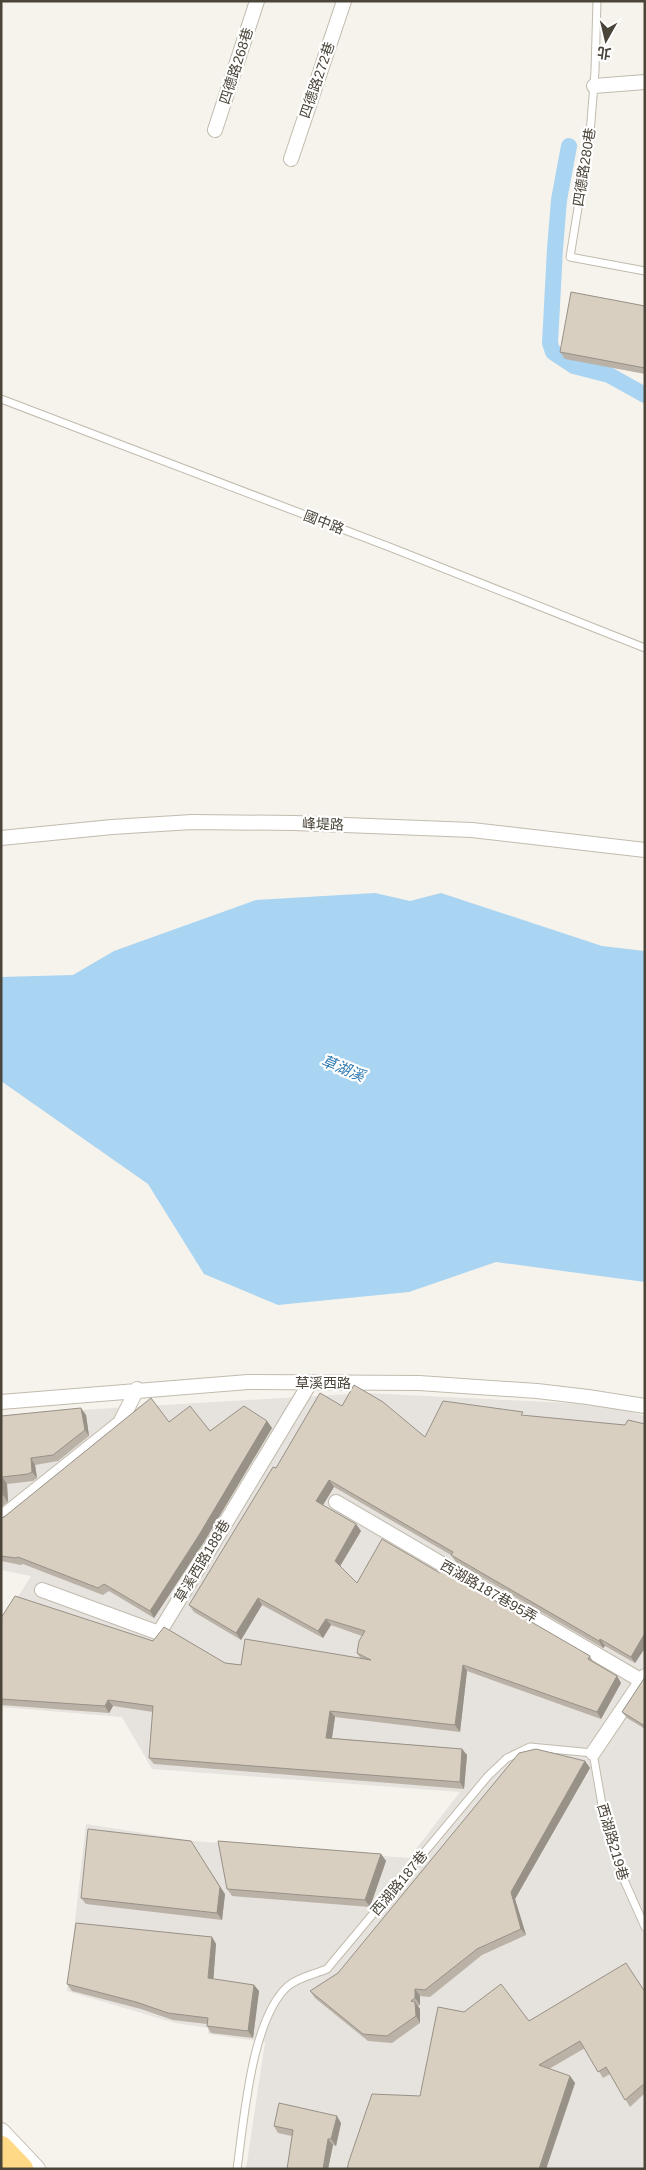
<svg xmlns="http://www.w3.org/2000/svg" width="646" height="2170" font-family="Arial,'Noto Sans TC',sans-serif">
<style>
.industrial{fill:#e6e2dd}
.water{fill:#a9d4f2}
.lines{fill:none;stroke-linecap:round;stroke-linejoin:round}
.canal{stroke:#a9d4f2;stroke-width:16}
.service-casing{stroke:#c2bbae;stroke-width:9}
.minor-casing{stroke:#c2bbae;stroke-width:16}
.tertiary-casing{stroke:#c2bbae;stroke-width:20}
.trunk-casing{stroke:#e0a43c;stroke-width:26}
.service{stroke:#fff;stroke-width:7}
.minor{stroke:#fff;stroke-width:14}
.tertiary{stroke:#fff;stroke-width:18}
.trunk{stroke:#ffd985;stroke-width:24}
.wall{fill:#bab2a6}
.shaded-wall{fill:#979187}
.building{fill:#d8cfc1;stroke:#979187}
.labels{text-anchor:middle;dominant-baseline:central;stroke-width:4.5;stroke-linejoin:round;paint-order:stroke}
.street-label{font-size:14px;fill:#4b4439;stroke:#fff}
.water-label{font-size:15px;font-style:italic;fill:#2e7ab2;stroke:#fff}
</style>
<rect width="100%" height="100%" fill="#f6f3ec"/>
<path class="industrial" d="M 367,1393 L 607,1405 L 645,1416 L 645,2169 L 246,2169 L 265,2042 L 208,2034 L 208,2028 L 175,2023 L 67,1991 L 86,1824 L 194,1841 L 409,1858 L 460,1792 L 152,1769 L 122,1717 L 1,1707 L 1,1624 L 31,1576 L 1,1570 L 1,1419 L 63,1411 Z"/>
<path class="water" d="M 375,893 L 410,901 L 441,893 L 602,946 L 645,951 L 645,1282 L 496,1262 L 409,1292 L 278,1305 L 204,1274 L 148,1184 L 1,1081 L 1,977 L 73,975 L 114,951 L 256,900 Z"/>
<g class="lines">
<path class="canal" d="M 569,146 L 559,200 L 555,249 L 550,343 L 553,352 L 574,366 L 609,375 L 645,395"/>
<defs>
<path id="service" d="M 597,1 L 595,71 L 590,134 L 570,257 L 645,271
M 1,399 L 392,548 L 645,648
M 237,2169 C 244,2121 251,2019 288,1986 C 297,1978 315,1974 327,1969 L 488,1776 L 507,1758 L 530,1747 L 593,1753 L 602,1805 L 620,1871 L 645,1927"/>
<path id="minor" d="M 594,86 L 645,82
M 215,130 L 257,1
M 291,159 L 344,1
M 1,838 L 112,827 L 192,822 L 294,823 L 472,830 L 645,850
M 1,1402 L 248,1382 L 419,1383 L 537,1391 L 588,1397 L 645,1406
M 336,1502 L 642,1681
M 1,1518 L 120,1423 L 137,1389
M 42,1590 L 159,1633 L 310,1383
M 593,1753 L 645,1676"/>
<path id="tertiary" d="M 1,2132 L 36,2169"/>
<path id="trunk" d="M 1,2148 L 21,2169"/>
</defs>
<use href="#service" class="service-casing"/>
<use href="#minor" class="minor-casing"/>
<use href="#tertiary" class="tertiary-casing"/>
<use href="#trunk" class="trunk-casing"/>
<use href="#service" class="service"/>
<use href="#minor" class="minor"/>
<use href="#tertiary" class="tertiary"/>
<use href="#trunk" class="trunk"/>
</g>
<path class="wall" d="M 645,306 L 645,374 L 565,359 L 560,352 Z
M 342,1406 L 425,1437 L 525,1416 L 625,1425 L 645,1424 L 645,1648 L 635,1663 L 605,1646 L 603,1648 L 456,1562 L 451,1555 L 334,1487 L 323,1505 L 356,1524 L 361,1531 L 340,1566 L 357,1583 L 440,1573 L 590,1656 L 594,1663 L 617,1676 L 621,1683 L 601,1719 L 467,1671 L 460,1732 L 335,1717 L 332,1738 L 462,1749 L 467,1755 L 464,1789 L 154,1764 L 149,1758 L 153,1712 L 113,1706 L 109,1713 L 1,1705 L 1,1618 L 153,1641 L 225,1663 L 241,1665 L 361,1659 L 357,1653 L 362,1636 L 331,1625 L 323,1638 L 262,1605 L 241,1640 L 194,1612 L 189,1605 L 276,1468 Z
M 86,1415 L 89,1436 L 58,1461 L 35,1465 L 37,1478 L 33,1481 L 7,1484 L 8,1502 L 1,1507 L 1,1416 Z
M 267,1421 L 272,1428 L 204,1542 L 154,1618 L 109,1591 L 103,1595 L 23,1564 L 21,1565 L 1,1561 L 1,1518 L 169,1422 L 210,1431 Z
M 645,1677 L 645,1729 L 627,1718 L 622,1712 Z
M 585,1761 L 590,1768 L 515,1899 L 526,1935 L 482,1955 L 430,1997 L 420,1996 L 420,2005 L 418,2006 L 420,2009 L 420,2023 L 392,2043 L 368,2041 L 315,1998 L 310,1991 L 338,1973 Z
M 381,1854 L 386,1861 L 370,1907 L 232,1896 L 227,1889 Z
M 225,1894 L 222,1920 L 86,1904 L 81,1898 Z
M 212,1937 L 216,1944 L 213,1979 L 254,1985 L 259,1991 L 253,2038 L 211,2033 L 207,2026 L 207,2024 L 173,2020 L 141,2009 L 72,1991 L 67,1984 Z
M 645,1992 L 645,2093 L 630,2107 L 610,2074 L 603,2078 L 585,2048 L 549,2069 L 570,2076 L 575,2083 L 546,2169 L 347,2169 L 420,2096 L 464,2012 L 529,2021 Z
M 341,2123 L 336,2146 L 333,2145 L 328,2169 L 287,2169 L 292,2136 L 278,2133 L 274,2126 Z"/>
<path class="shaded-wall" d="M 81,1408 L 86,1415 L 89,1436 L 85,1430 Z
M 267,1421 L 272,1428 L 204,1542 L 154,1618 L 150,1611 Z
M 31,1458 L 35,1465 L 37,1478 L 32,1472 Z
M 2,1477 L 7,1484 L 8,1502 L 3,1495 Z
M 329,1480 L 334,1487 L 321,1508 L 316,1501 Z
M 356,1524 L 361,1531 L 339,1568 L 335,1561 Z
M 258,1598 L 262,1605 L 241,1640 L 236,1633 Z
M 326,1619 L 331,1625 L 323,1638 L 318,1631 Z
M 645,1633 L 645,1648 L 635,1663 L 631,1657 Z
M 600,1639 L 605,1646 L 603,1648 L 599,1641 Z
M 463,1665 L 467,1671 L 460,1732 L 455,1725 Z
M 617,1676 L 621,1683 L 601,1719 L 597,1712 Z
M 108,1700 L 113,1706 L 109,1713 L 105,1706 Z
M 330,1711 L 335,1717 L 331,1744 L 326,1738 Z
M 462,1749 L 467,1755 L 464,1789 L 460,1782 Z
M 585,1761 L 590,1768 L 515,1899 L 526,1935 L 521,1929 L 511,1892 Z
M 195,1848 L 225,1894 L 222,1920 L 217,1913 Z
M 381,1854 L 386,1861 L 370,1907 L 365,1900 Z
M 212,1937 L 216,1944 L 213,1985 L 208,1978 Z
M 254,1985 L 259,1991 L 253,2038 L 248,2031 Z
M 415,1989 L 420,1996 L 420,2005 L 415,1998 Z
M 415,2002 L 420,2009 L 420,2023 L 416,2016 Z
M 570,2076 L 575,2083 L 546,2169 L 539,2169 Z
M 337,2116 L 341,2123 L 336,2146 L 331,2139 Z
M 328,2139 L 333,2145 L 328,2169 L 323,2169 Z"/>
<path class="building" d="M 571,292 L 645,306 L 645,368 L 560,352 Z
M 354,1385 L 383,1402 L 425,1437 L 443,1401 L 523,1412 L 521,1415 L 625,1425 L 628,1420 L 645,1424 L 645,1633 L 631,1657 L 600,1639 L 599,1641 L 451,1555 L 453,1552 L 329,1480 L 316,1501 L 356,1524 L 335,1561 L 357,1583 L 382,1539 L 440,1573 L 442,1570 L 590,1656 L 588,1659 L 617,1676 L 597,1712 L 463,1665 L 455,1725 L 330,1711 L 326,1738 L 462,1749 L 460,1782 L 149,1758 L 153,1706 L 108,1700 L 105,1706 L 1,1699 L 1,1618 L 15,1596 L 153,1641 L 164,1627 L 225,1663 L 241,1665 L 245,1639 L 371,1660 L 357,1653 L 359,1641 L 365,1631 L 326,1619 L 318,1631 L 258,1598 L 236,1633 L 189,1605 L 273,1467 L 276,1468 L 320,1393 L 342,1406 Z
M 151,1398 L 169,1422 L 190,1406 L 210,1431 L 244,1406 L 267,1421 L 199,1535 L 150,1611 L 104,1584 L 98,1588 L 18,1557 L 16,1558 L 1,1556 L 1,1518 L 4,1517 Z
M 81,1408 L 85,1430 L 53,1455 L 31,1458 L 32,1472 L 28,1474 L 2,1477 L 3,1495 L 1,1496 L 1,1416 Z
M 645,1677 L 645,1726 L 622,1712 Z
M 536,1749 L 585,1761 L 511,1892 L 521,1929 L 477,1949 L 425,1990 L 415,1989 L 415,1998 L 411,2001 L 415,2002 L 416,2016 L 387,2036 L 363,2034 L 310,1991 L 338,1973 L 519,1753 Z
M 88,1829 L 191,1841 L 220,1887 L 217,1913 L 81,1898 Z
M 218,1841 L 381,1854 L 365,1900 L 227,1889 Z
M 76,1923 L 212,1937 L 208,1978 L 254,1985 L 248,2031 L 207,2026 L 208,2018 L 168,2013 L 136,2002 L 67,1984 Z
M 626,1963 L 645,1992 L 645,2083 L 625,2100 L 606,2067 L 598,2072 L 580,2041 L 539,2065 L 570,2076 L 539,2169 L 347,2169 L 349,2161 L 372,2094 L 420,2096 L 438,2007 L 464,2012 L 501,1984 L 529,2021 Z
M 279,2103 L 337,2116 L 331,2139 L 328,2139 L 323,2169 L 287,2169 L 293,2130 L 274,2126 Z"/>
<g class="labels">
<g class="street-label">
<text transform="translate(236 66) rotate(-72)">四德路268巷</text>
<text transform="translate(317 80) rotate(-71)">四德路272巷</text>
<text transform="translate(584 167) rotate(-81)">四德路280巷</text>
<text transform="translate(324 522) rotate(21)">國中路</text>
<text transform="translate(323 824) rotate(2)">峰堤路</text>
<text x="323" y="1383">草溪西路</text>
<text transform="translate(202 1561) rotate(-59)">草溪西路188巷</text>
<text transform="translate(489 1591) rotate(30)">西湖路187巷95弄</text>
<text transform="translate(613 1842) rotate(74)">西湖路219巷</text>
<text transform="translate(399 1883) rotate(-50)">西湖路187巷</text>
</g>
<g class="water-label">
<text transform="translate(343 1068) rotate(22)">草湖溪</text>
</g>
</g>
<rect width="646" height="2170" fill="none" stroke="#4b4439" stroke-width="5"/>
<g transform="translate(606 40) rotate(188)" stroke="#ffffff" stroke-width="4" paint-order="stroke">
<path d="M0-4L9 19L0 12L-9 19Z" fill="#4b4439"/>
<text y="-8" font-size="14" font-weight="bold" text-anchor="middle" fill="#4b4439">北</text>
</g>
</svg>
